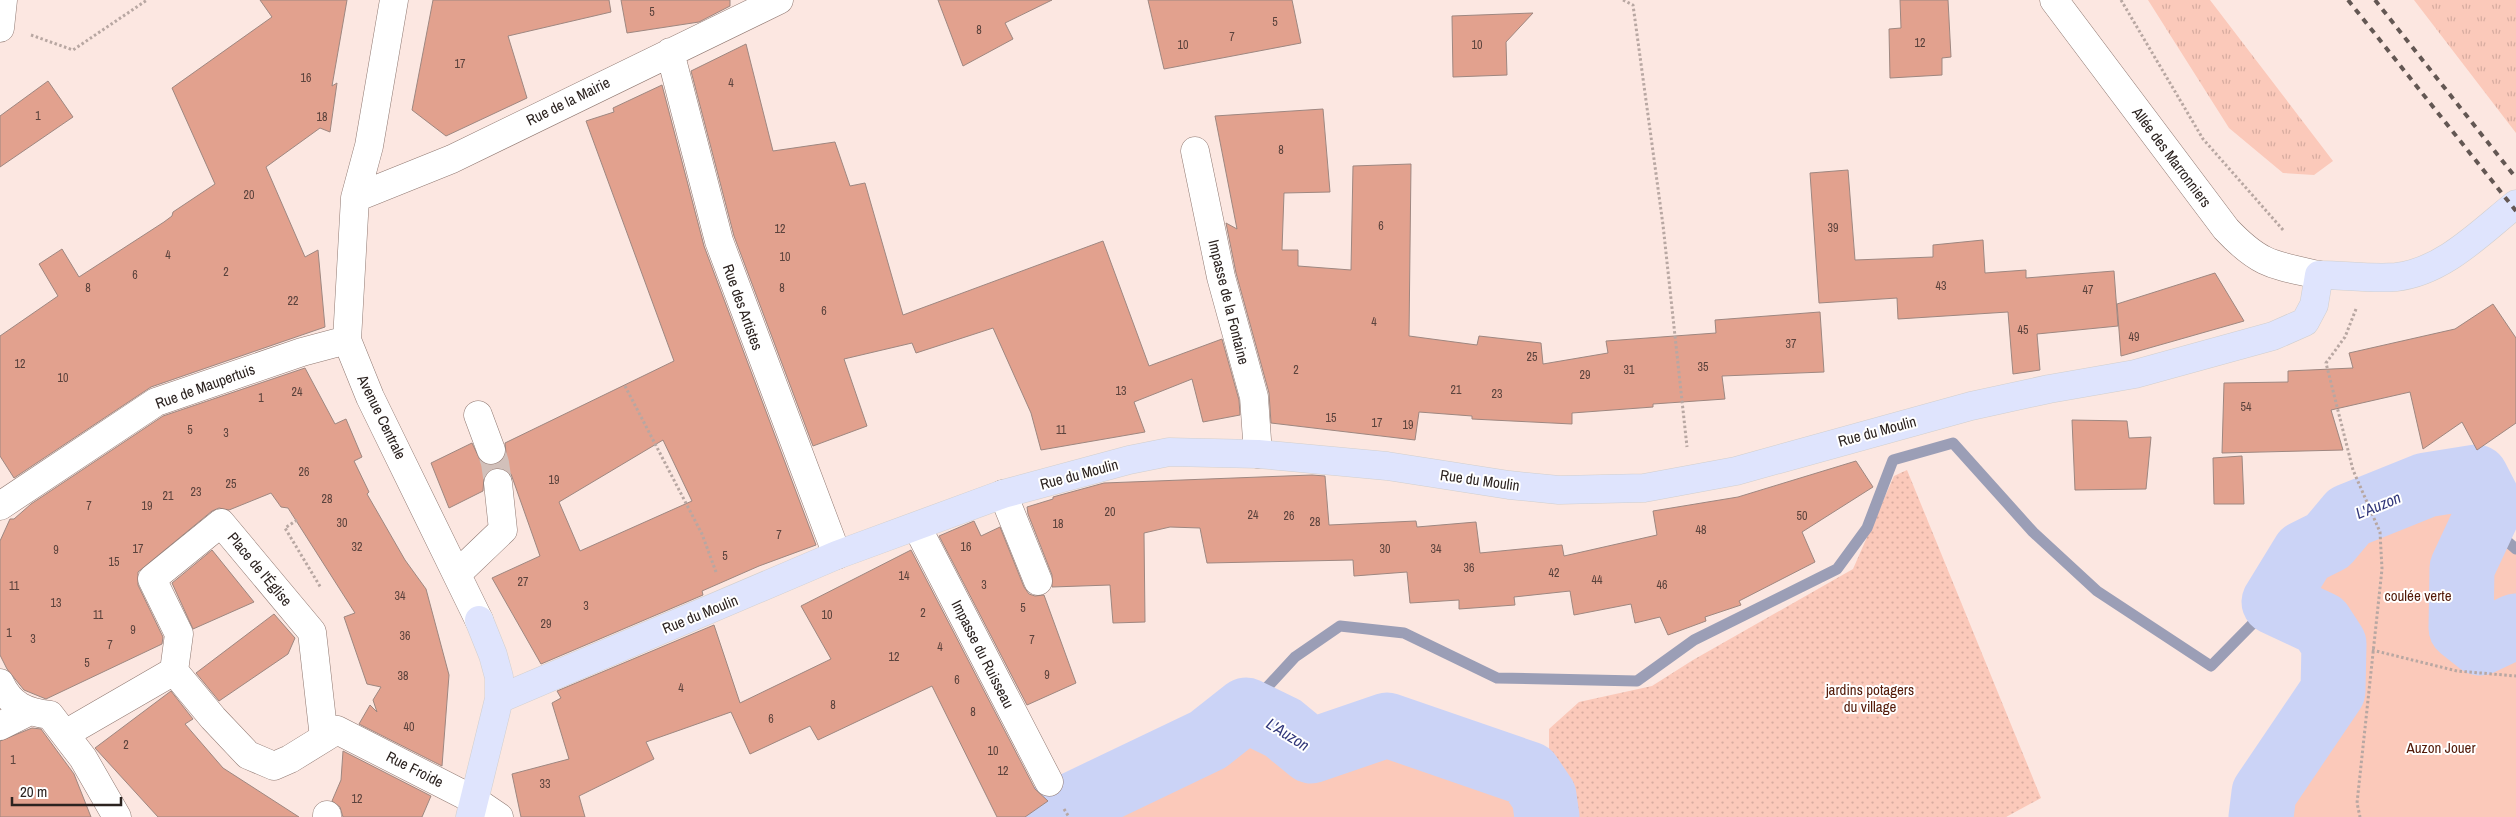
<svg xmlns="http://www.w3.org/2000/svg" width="2516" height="817" font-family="'Archivo Narrow',sans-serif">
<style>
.grass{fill:url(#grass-tufts)}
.park{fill:#fbc9ba}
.garden{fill:url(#garden-dots)}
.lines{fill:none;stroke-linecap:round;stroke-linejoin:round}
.stream{stroke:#9b9eb6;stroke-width:11}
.river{stroke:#cbd3f6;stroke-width:65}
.building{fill:#e2a18e;stroke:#9e8780;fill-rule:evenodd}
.minor-tunnel{stroke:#d2c0ba;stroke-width:28;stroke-dasharray:28 14;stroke-linecap:butt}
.minor-casing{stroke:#907972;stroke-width:29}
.major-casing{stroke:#d1cfce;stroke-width:29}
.path{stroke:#b8a7a2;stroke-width:3;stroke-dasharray:2.5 2.5;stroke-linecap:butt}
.minor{stroke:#fff;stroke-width:28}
.major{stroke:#dfe4fd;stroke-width:28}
.rail{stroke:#635753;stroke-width:4;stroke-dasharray:6 6;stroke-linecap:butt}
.labels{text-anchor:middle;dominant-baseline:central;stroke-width:4;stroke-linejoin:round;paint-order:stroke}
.number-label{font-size:12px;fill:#5a423c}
.street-label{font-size:15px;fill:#2c2320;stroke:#fff}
.park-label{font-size:15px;fill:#531a08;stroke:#fff}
.water-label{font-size:16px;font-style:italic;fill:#303679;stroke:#fff}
</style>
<defs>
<pattern id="grass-tufts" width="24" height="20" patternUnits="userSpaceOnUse" patternTransform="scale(1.25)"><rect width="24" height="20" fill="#fbc9ba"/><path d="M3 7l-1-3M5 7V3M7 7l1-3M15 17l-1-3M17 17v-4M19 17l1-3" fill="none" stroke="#d7aca0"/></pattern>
<pattern id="garden-dots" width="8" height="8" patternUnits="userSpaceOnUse" patternTransform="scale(1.25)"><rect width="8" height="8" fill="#fbc9ba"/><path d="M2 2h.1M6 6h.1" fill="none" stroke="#d7aca0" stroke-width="1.8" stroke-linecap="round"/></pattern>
</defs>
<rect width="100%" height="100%" fill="#fce7e1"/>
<path class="grass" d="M 2148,0 L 2210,0 L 2333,161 L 2314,175 L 2283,173 L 2229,128 Z
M 2414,0 L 2516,0 L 2516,133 Z"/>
<path class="park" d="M 2476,477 L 2491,506 L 2484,521 L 2516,549 L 2516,817 L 2261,817 L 2264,793 L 2333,691 L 2334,644 L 2321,624 L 2274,602 L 2304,553 L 2328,541 L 2349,516 L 2426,485 Z
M 1246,710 L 1283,728 L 1311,751 L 1387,725 L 1529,774 L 1544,796 L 1547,817 L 1047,817 L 1063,806 L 1208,740 Z"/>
<path class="garden" d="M 1907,470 L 2041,798 L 2006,817 L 1553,817 L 1549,790 L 1549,729 L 1579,702 L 1652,686 L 1693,660 L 1853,569 L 1894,476 Z"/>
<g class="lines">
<path class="stream" d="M 2484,521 L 2516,549
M 1246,710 L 1295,657 L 1340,626 L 1404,633 L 1497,678 L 1637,681 L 1694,640 L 1837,569 L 1867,528 L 1893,460 L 1953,443 L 2033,532 L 2097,591 L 2211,666 L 2274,602"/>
<path class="river" d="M 1047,817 L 1208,740 L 1246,710 L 1283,728 L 1311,751 L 1387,725 L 1529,774 L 1544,796 L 1547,817
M 2261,817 L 2264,793 L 2333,691 L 2334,644 L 2321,624 L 2274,602 L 2304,553 L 2328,541 L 2349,516 L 2426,485 L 2476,477 L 2491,506 L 2462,568 L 2461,628 L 2480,643 L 2516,626"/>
</g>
<path class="building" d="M 260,0 L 347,0 L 332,86 L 337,83 L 330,132 L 320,128 L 266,167 L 305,257 L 318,250 L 325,327 L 151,387 L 14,478 L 0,456 L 0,336 L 58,296 L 39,264 L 62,249 L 79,277 L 164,222 L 172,216 L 173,212 L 215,184 L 172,88 L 272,17 Z
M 433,0 L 609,0 L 611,12 L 508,36 L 527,98 L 446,136 L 412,110 Z
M 621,0 L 730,0 L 730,6 L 699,22 L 627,33 Z
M 938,0 L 1052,0 L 1005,23 L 1013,39 L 963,66 Z
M 1148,0 L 1292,0 L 1301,43 L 1164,69 Z
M 1900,0 L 1948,0 L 1951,57 L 1942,58 L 1942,75 L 1890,78 L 1889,29 L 1901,28 Z
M 1533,13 L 1506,42 L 1507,75 L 1453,77 L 1452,16 Z
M 746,44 L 773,151 L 835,142 L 850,186 L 865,183 L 903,315 L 1103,241 L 1149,366 L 1222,339 L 1239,400 L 1240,415 L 1203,422 L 1192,379 L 1134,402 L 1145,432 L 1041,450 L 1031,413 L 993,328 L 916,353 L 912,343 L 844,359 L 867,426 L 813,446 L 734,236 L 691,71 Z
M 48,81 L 73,117 L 0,167 L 0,116 Z
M 662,85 L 704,246 L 816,545 L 759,566 L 702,591 L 703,595 L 541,664 L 492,578 L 540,556 L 511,474 L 504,469 L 496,468 L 489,470 L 484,477 L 483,491 L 449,508 L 431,463 L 472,443 L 481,462 L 489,465 L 497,464 L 503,460 L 506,453 L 505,443 L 674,361 L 586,121 L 614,112 L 613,108 ZM 663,440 L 692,501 L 580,551 L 559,502 Z
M 1323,109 L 1330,192 L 1284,193 L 1282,250 L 1298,250 L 1298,266 L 1351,270 L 1353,166 L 1411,164 L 1409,336 L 1477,345 L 1479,336 L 1541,343 L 1543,364 L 1608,353 L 1606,341 L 1716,333 L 1715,320 L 1820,312 L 1824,372 L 1722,376 L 1725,399 L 1653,404 L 1653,407 L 1572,413 L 1572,424 L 1472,419 L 1472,416 L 1419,412 L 1415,440 L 1271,423 L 1269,393 L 1236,273 L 1226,223 L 1237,229 L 1215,116 Z
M 1848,170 L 1855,260 L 1933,257 L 1933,245 L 1983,240 L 1985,273 L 2026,270 L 2026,278 L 2114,271 L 2118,326 L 2037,334 L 2040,370 L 2013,374 L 2008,312 L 1898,319 L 1897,298 L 1819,303 L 1810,173 Z
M 2215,273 L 2244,321 L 2121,356 L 2117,304 Z
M 2493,304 L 2516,338 L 2516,423 L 2477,450 L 2462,422 L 2423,449 L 2410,392 L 2331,410 L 2343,450 L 2222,453 L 2224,383 L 2288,382 L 2288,371 L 2353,368 L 2349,353 L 2455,329 Z
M 305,368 L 335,424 L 346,419 L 362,457 L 354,461 L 369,492 L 367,494 L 405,560 L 426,589 L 449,675 L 442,766 L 359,724 L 370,705 L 377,712 L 373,700 L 381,687 L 367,684 L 344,617 L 355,613 L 288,508 L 281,507 L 271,493 L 229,510 L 219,508 L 212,511 L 138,572 L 138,585 L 163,637 L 162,644 L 46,699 L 24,690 L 7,669 L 0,655 L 0,541 L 10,519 L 14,519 L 31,504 L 163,416 Z
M 2072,420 L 2127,421 L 2129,438 L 2151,437 L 2146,489 L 2075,490 Z
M 2242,456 L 2244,504 L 2214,504 L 2213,458 Z
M 1856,461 L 1873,487 L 1802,532 L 1815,562 L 1739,601 L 1741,605 L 1705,617 L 1706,621 L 1668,635 L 1660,617 L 1635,623 L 1631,604 L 1574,615 L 1570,591 L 1514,597 L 1515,605 L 1459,609 L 1459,600 L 1410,603 L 1407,572 L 1354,576 L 1353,560 L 1207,563 L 1200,528 L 1170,527 L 1144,533 L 1145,622 L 1113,623 L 1110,585 L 1052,587 L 1052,575 L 1028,514 L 1027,507 L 1053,499 L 1053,497 L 1104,483 L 1312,475 L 1325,476 L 1329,525 L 1416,521 L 1417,527 L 1476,522 L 1480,553 L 1562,545 L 1564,556 L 1657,535 L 1653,511 L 1738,497 Z
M 974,521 L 981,536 L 1000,527 L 1024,587 L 1029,594 L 1035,596 L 1044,595 L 1076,683 L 1027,705 L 939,536 Z
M 212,550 L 254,602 L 193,629 L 172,583 Z
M 911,550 L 1035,789 L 1048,801 L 1025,817 L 997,817 L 932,686 L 818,740 L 810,726 L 750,754 L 731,712 L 646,742 L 654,759 L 579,796 L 585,817 L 521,817 L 512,774 L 569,759 L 552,703 L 561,698 L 557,691 L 714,625 L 740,703 L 831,659 L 801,606 Z
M 274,614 L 295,638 L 288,654 L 219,701 L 196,673 Z
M 171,691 L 193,719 L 185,724 L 223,768 L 299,817 L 158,817 L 95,748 Z
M 32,728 L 41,729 L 74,774 L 91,817 L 0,817 L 0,741 Z
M 343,751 L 431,796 L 422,817 L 343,817 L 340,807 L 332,801 L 341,780 Z"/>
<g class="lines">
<path class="minor-tunnel" d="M 491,450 L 495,463 L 498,483"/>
<defs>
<path id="minor" d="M 394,0 L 369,146 L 355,198 L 347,340 L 370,397 L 479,620
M 2054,0 L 2226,229 C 2260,265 2273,265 2319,275
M 0,28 L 3,0
M 670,52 L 719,241 L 837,555
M 1195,151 L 1221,277 L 1254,397 L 1258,454
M 355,198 L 452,159 L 779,0
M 478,415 L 491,450
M 1003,494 L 1038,581
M 0,506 L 156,402 L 302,352 L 347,340
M 917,527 L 1049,782
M 457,574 L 503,530 L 498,483
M 174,671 L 179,634 L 152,579 L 221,523 L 312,632 L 324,738
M 0,683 C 11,706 26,712 50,715 L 83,758 L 117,817
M 0,726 L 28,712
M 65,734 L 174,671 L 213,718 L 248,755 L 274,766 L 290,759 L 337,730 L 474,800 L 499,817
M 327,815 L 327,817"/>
<path id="major" d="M 499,699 L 837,555 L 1003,494 L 1129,460 L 1169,452 L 1258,454 L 1387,466 L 1509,485 L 1559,490 L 1644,488 L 1736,471 L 1971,406 L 2049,389 L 2135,374 L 2273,336 L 2305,322 L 2314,305 L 2319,275 C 2344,275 2371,279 2396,277 C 2443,272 2481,232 2516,204
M 470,817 L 499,699 L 499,677 L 493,655 L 479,620"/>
</defs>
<use href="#minor" class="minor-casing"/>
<use href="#major" class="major-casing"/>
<path class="path" d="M 1623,0 L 1633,5 L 1663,225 L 1687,447
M 2121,0 L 2203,139 L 2284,231
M 31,35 L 73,50 L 147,0
M 2356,309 L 2345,337 L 2326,363 L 2353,470 L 2380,532 L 2382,569 L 2357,803 L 2360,817
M 625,386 L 702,534 L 716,572
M 297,520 L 285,528 L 321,588
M 2372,650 L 2457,671 L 2516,676
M 1064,809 L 1069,817"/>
<use href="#minor" class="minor"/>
<use href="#major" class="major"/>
<path class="rail" d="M 2348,0 L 2516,211
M 2375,0 L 2516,178"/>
</g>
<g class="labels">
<g class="number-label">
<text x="652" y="12">5</text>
<text x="1275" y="22">5</text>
<text x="979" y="30">8</text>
<text x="1232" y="37">7</text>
<text x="1920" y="43">12</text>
<text x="1183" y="45">10</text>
<text x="1477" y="45">10</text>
<text x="460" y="64">17</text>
<text x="306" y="78">16</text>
<text x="731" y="83">4</text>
<text x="38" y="116">1</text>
<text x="322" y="117">18</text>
<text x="1281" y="150">8</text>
<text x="249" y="195">20</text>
<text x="1381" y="226">6</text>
<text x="1833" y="228">39</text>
<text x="780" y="229">12</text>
<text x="168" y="255">4</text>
<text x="785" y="257">10</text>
<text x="226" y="272">2</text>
<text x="135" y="275">6</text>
<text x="1941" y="286">43</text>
<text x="88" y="288">8</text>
<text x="782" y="288">8</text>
<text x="2088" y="290">47</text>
<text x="293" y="301">22</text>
<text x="824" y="311">6</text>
<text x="1374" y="322">4</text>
<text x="2023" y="330">45</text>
<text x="2134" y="337">49</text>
<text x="1791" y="344">37</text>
<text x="1532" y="357">25</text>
<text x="20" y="364">12</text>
<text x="1703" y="367">35</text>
<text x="1296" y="370">2</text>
<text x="1629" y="370">31</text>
<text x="1585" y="375">29</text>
<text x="63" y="378">10</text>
<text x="1456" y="390">21</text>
<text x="1121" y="391">13</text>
<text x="297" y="392">24</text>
<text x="1497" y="394">23</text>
<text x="261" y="398">1</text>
<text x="2246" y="407">54</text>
<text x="1331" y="418">15</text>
<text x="1377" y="423">17</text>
<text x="1408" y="425">19</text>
<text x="190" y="430">5</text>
<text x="1061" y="430">11</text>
<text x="226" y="433">3</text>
<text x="304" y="472">26</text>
<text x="554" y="480">19</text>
<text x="231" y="484">25</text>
<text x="196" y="492">23</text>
<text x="168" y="496">21</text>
<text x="327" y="499">28</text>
<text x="89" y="506">7</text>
<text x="147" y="506">19</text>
<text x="1110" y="512">20</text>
<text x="1253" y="515">24</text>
<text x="1289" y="516">26</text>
<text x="1802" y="516">50</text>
<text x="1315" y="522">28</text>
<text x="342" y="523">30</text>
<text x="1058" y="524">18</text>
<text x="1701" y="530">48</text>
<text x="779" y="535">7</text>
<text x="357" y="547">32</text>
<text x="966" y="547">16</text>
<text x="138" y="549">17</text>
<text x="1385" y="549">30</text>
<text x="1436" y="549">34</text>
<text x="56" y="550">9</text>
<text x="725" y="556">5</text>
<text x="114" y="562">15</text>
<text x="1469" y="568">36</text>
<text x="1554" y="573">42</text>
<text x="904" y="576">14</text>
<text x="1597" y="580">44</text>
<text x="523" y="582">27</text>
<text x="984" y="585">3</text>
<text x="1662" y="585">46</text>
<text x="14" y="586">11</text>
<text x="400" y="596">34</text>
<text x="56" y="603">13</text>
<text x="586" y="606">3</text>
<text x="1023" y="608">5</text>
<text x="923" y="613">2</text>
<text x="98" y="615">11</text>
<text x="827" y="615">10</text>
<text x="546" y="624">29</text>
<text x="133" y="630">9</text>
<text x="9" y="633">1</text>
<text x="405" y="636">36</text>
<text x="33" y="639">3</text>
<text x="1032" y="640">7</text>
<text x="110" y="645">7</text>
<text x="940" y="647">4</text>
<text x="894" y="657">12</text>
<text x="87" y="663">5</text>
<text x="1047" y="675">9</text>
<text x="403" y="676">38</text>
<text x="957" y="680">6</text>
<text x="681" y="688">4</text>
<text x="833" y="705">8</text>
<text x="973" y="712">8</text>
<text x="771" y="719">6</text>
<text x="409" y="727">40</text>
<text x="126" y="745">2</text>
<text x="993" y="751">10</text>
<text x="13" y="760">1</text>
<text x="1003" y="771">12</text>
<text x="545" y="784">33</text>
<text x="357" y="799">12</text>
</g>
<g class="street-label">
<text transform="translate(568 101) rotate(-26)">Rue de la Mairie</text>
<text transform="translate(2172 157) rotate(53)">Allée des Marronniers</text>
<text transform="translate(1229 302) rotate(76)">Impasse de la Fontaine</text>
<text transform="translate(743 307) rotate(70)">Rue des Artistes</text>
<text transform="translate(205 386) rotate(-20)">Rue de Maupertuis</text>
<text transform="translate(382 417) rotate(64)">Avenue Centrale</text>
<text transform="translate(1877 431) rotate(-15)">Rue du Moulin</text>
<text transform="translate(1079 474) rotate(-15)">Rue du Moulin</text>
<text transform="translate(1480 480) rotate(8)">Rue du Moulin</text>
<text transform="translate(260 569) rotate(50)">Place de l'Église</text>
<text transform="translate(700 614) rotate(-22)">Rue du Moulin</text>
<text transform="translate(983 654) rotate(63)">Impasse du Ruisseau</text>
<text transform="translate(415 769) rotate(27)">Rue Froide</text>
</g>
<g class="park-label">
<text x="2418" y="595">coulée verte</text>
<text x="1870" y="689">jardins potagers<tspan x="1870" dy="17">du village</tspan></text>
<text x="2441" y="747">Auzon Jouer</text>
</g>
<g class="water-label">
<text transform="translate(2378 505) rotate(-22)">L'Auzon</text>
<text transform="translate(1288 734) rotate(32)">L'Auzon</text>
</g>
</g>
<path d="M12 797v8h109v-8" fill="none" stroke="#2c2320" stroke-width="2.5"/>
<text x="20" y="797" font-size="15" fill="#2c2320" stroke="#ffffff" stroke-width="4" paint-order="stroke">20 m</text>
</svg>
